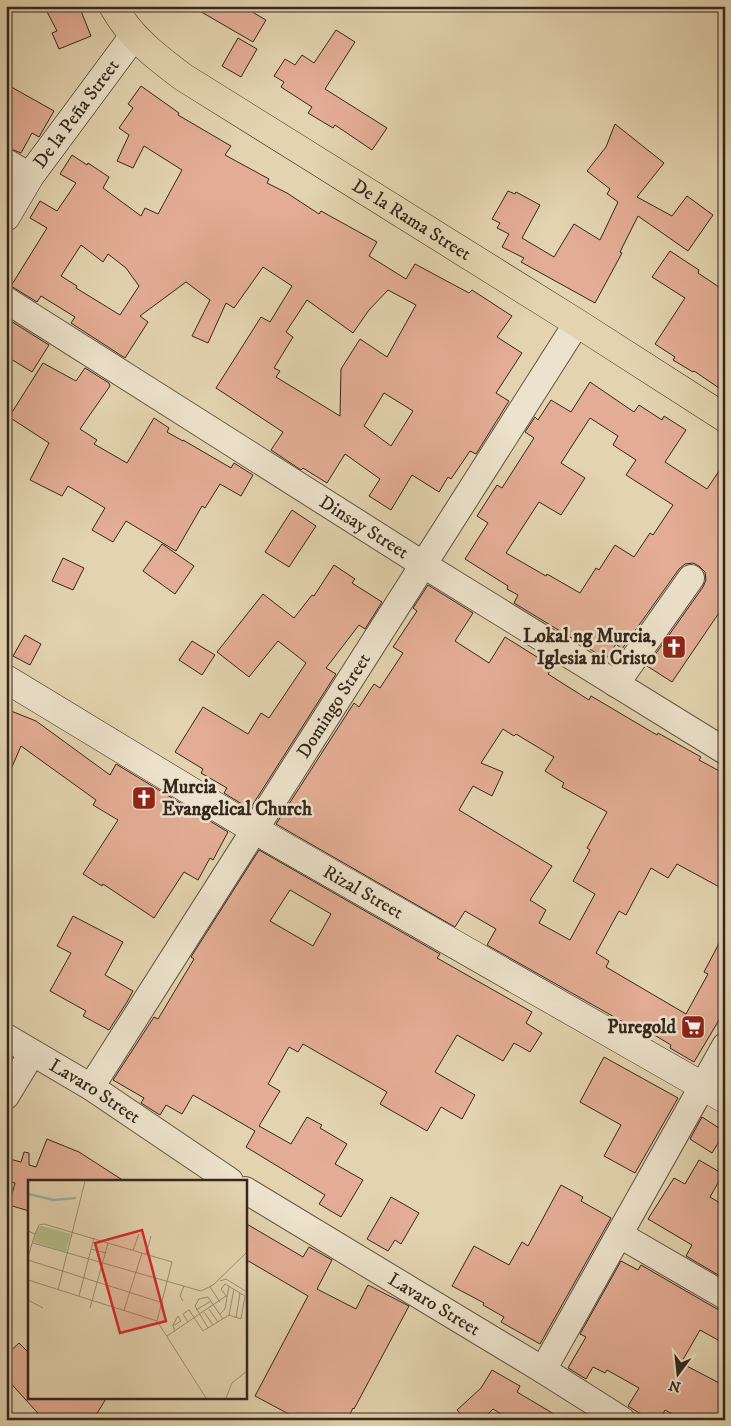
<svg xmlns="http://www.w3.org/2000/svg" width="731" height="1426" font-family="'IM FELL DW Pica',serif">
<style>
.building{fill:#e3ad95;stroke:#34271c;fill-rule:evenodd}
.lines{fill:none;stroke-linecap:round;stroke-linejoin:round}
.street-casing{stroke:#605241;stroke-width:28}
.secondary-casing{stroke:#34271c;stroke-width:29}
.highway-casing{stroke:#34271c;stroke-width:29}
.street{stroke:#ede2cb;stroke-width:26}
.secondary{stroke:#ede2cb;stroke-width:28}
.highway{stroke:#e3d3af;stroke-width:28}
.labels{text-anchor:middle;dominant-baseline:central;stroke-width:5;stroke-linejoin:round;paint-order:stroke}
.street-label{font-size:19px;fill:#34271c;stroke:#ede2cb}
.poi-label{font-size:19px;font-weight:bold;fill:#34271c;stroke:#ede2cb;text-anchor:end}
.inset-river{fill:none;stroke:#96b8a7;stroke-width:2.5}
.inset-road{fill:none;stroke:#9d8e74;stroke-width:1}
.view{fill:#d62828;fill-opacity:0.15;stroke:#d62828;stroke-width:2.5}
.inset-edge{fill:none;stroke:#34271c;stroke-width:2.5}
</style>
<rect width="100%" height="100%" fill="#e3d3af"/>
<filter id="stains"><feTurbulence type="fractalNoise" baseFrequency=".004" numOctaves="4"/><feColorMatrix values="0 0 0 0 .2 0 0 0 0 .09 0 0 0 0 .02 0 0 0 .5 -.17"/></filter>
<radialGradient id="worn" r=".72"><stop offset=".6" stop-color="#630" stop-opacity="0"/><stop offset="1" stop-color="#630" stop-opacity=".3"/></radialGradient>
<path class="building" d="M 44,6 L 79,6 L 91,36 L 59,49 L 52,33 L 57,31 Z
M 191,6 L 242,6 L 266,20 L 253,42 Z
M 336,30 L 355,42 L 325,89 L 387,128 L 372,150 L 335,125 L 333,128 L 308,113 L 312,107 L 281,87 L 284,82 L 274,76 L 285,59 L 295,65 L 302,55 L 314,63 Z
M 238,38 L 257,49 L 241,77 L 222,66 Z
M 6,84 L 54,111 L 39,137 L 32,133 L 21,153 L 6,147 Z
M 141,86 L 179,113 L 178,115 L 231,146 L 225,155 L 269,179 L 267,183 L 287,193 L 319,214 L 321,211 L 377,242 L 369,256 L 406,279 L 415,264 L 469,293 L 472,290 L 512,316 L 497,337 L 522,353 L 496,393 L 509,401 L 476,454 L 470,451 L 451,479 L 448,477 L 439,492 L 412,475 L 391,510 L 369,496 L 380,479 L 345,454 L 327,483 L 303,468 L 301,470 L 271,450 L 283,432 L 216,388 L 261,317 L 270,322 L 292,286 L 263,267 L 234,308 L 226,303 L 208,343 L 192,336 L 210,300 L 186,282 L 140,316 L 148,322 L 125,358 L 71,323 L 75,317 L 41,296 L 37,302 L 11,286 L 47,228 L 30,218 L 40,201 L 57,211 L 76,183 L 60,174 L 72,155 L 87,165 L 88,163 L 109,177 L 103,188 L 141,216 L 145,208 L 158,214 L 182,170 L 144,146 L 133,168 L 117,161 L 129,135 L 119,128 L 133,108 L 128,104 ZM 81,245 L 103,262 L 108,254 L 126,268 L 139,286 L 120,315 L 76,288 L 77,286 L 61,276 ZM 388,290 L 416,305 L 387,357 L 360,339 L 341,369 L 340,416 L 276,377 L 280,371 L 274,368 L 293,337 L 286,332 L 307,300 L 353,333 L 369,310 ZM 384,393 L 413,411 L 391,446 L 364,426 Z
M 615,124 L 664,163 L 637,197 L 672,216 L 687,196 L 713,215 L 688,251 L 638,216 L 620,252 L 622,253 L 595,303 L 521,262 L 524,258 L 502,247 L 509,234 L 497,228 L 500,223 L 492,219 L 508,191 L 515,194 L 516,192 L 540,205 L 522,238 L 554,257 L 574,224 L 600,240 L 618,202 L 607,194 L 610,189 L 587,171 L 606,147 Z
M 670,251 L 699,270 L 698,273 L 725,291 L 725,392 L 694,371 L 693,372 L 673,360 L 675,357 L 655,344 L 685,298 L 652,277 Z
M 6,318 L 49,345 L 32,372 L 6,356 Z
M 43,363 L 76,381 L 85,368 L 109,383 L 110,386 L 80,429 L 97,440 L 94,444 L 127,463 L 154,418 L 169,428 L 167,432 L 183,441 L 183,440 L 231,468 L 234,463 L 253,475 L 241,496 L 220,484 L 205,508 L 202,506 L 176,551 L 126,521 L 113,542 L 92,530 L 105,508 L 68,486 L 62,496 L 30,480 L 49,443 L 9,417 Z
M 590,382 L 634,412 L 639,405 L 662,420 L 664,416 L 686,430 L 665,462 L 707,489 L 725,462 L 725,604 L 672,682 L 647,666 L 703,587 L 706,580 L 705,572 L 699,566 L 693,563 L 685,564 L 679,569 L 622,649 L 616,644 L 606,659 L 514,603 L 518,595 L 507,589 L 508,586 L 465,559 L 488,523 L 477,516 L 497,485 L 502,488 L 534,438 L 525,432 L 535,417 L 538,420 L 551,400 L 571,412 ZM 590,418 L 618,436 L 613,445 L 636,460 L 626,475 L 673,505 L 653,535 L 650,533 L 634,557 L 615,545 L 599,570 L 596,568 L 580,593 L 547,574 L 546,576 L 506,553 L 539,502 L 561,515 L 585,478 L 561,463 Z
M 292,510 L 316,526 L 289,567 L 265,552 Z
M 162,544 L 194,566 L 175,594 L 143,571 Z
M 63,558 L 84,568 L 73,590 L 52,581 Z
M 334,565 L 355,579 L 352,583 L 382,602 L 365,629 L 359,625 L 326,668 L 336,674 L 250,809 L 224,793 L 227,788 L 201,773 L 203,769 L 175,752 L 203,707 L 248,734 L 261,713 L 269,718 L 306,663 L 278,641 L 249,677 L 217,652 L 263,594 L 294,618 L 312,595 L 314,596 Z
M 428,585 L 473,613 L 455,641 L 489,663 L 505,637 L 553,667 L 548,674 L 589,700 L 591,696 L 657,735 L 658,733 L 701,757 L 699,760 L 725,774 L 725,890 L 677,864 L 668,878 L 651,868 L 626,915 L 619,911 L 596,953 L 609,961 L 606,967 L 686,1014 L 708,974 L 704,972 L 725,932 L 725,1010 L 694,1062 L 670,1048 L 671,1045 L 641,1027 L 639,1031 L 487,945 L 496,929 L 465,911 L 455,927 L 276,824 L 354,703 L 359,707 L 374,684 L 380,688 L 403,653 L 393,647 L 417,611 L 413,608 ZM 503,729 L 514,736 L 516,734 L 554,757 L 545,771 L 564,783 L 562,787 L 607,812 L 587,848 L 590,850 L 573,881 L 595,894 L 570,940 L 539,923 L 546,910 L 530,900 L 552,866 L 459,810 L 473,786 L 492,796 L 503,772 L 481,763 Z
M 25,635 L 41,644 L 30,665 L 13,656 Z
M 192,641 L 215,655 L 202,675 L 179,660 Z
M 6,709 L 36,721 L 110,775 L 116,764 L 228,832 L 213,860 L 210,858 L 198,880 L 184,872 L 154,918 L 103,884 L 102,886 L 83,874 L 118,820 L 93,805 L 96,800 L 21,746 L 6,781 Z
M 259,850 L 440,954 L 437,958 L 532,1012 L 526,1023 L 542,1033 L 530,1052 L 514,1043 L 503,1061 L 457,1035 L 435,1072 L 475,1095 L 462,1119 L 441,1107 L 427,1131 L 380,1104 L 387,1092 L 303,1044 L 298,1052 L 289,1047 L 268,1084 L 280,1091 L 259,1126 L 291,1144 L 307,1117 L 322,1125 L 320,1128 L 347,1144 L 335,1164 L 363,1180 L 341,1217 L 319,1204 L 325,1195 L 246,1147 L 255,1131 L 193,1095 L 182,1114 L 166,1105 L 160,1115 L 141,1103 L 144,1098 L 113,1080 L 154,1017 L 158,1019 L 194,959 L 191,957 ZM 290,890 L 331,914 L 313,946 L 270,921 Z
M 73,916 L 123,942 L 105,975 L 133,991 L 127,1002 L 109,1030 L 83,1016 L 86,1011 L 50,991 L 71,953 L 57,946 Z
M 604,1057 L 678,1098 L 635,1173 L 604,1156 L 621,1125 L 580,1102 Z
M 702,1117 L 725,1132 L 712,1153 L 690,1139 Z
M 47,1139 L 79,1152 L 124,1181 L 29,1181 L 29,1211 L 9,1205 L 15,1183 L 6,1181 L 6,1158 L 21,1162 L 24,1152 L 29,1153 L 29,1165 L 36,1167 Z
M 699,1160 L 723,1174 L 710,1197 L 725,1206 L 725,1279 L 686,1256 L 692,1245 L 648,1219 L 674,1178 L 685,1184 Z
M 561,1185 L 583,1197 L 581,1201 L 611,1218 L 540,1344 L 501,1322 L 504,1317 L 483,1305 L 484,1303 L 452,1286 L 474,1246 L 509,1265 L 522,1242 L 528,1246 Z
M 391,1197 L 419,1213 L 401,1244 L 395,1240 L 388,1251 L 367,1239 Z
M 245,1223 L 303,1257 L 309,1247 L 332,1260 L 317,1289 L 356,1309 L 368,1285 L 409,1306 L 354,1409 L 353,1408 L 347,1420 L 300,1420 L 255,1396 L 308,1296 L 245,1259 Z
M 621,1261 L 638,1270 L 641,1265 L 717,1309 L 725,1311 L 725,1344 L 700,1330 L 681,1363 L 725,1386 L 725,1420 L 683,1420 L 665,1410 L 660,1420 L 650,1420 L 628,1406 L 639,1388 L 607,1370 L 605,1373 L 593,1367 L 586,1379 L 568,1368 L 586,1337 L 580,1334 Z
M 19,1343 L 29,1353 L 29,1397 L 107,1397 L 93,1420 L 44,1420 L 6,1378 L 6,1355 Z
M 492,1370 L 520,1386 L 517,1392 L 564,1420 L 511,1420 L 493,1409 L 482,1420 L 466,1420 L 457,1410 L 481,1388 Z"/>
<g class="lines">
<defs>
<g id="street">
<path d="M 6,162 L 30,176"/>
<path id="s1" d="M 6,300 L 424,565 L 725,751"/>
<path d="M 616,684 L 691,578"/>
<path id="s2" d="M 6,1037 L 91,1087 L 230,1181"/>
<path id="s3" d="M 91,1087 L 577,323"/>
<path d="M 6,1096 L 32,1053"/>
<path id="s4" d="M 245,1190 L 543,1370 L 622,1420"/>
<path d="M 620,1235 L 725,1296"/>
<path d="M 543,1370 L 725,1046"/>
</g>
<g id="secondary">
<path id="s5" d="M 6,217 L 30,176 L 133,37"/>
<path id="s6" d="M 6,679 L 255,830 L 725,1099"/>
</g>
<g id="highway">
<path id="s7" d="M 113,6 C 130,37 155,56 183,77 L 577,323 L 725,418"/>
</g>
</defs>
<use href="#street" class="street-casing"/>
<use href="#secondary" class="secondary-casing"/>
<use href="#highway" class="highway-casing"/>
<use href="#street" class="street"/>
<use href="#secondary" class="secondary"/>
<use href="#highway" class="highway"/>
</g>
<defs>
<symbol id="church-square" viewBox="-11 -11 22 22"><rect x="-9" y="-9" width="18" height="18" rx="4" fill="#8f2418" stroke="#ede2cb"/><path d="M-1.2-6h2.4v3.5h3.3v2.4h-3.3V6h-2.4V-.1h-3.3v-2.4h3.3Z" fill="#fff"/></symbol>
<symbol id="supermarket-square" viewBox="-11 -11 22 22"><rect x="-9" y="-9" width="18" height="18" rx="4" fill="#8f2418" stroke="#ede2cb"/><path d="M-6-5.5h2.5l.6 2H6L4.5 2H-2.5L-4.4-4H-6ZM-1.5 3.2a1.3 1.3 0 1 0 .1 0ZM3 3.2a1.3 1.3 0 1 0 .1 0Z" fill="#fff"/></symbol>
</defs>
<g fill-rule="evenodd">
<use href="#church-square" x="660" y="633" width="28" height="28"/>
<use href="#church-square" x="130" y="784" width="28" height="28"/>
<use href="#supermarket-square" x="679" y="1013" width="28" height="28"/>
</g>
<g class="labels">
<g class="street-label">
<text stroke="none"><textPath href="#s5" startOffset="125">De la Peña Street</textPath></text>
<text stroke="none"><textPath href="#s7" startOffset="370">De la Rama Street</textPath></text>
<text stroke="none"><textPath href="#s1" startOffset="424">Dinsay Street</textPath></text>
<text stroke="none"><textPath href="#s3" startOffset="452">Domingo Street</textPath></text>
<text stroke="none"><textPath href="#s6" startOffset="416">Rizal Street</textPath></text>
<text stroke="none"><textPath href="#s2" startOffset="104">Lavaro Street</textPath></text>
<text stroke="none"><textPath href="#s4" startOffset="221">Lavaro Street</textPath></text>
</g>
<g class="poi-label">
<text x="656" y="636">Lokal ng Murcia,<tspan x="656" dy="22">Iglesia ni Cristo</tspan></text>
<text x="162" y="787" text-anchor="start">Murcia<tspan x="162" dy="22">Evangelical Church</tspan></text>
<text x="676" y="1027">Puregold</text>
</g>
</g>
<g transform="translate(28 1180)">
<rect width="219" height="219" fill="#e3d3af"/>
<path d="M 14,46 L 43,54 L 38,72 L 5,62 L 10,47 Z" fill="#b5bc8a"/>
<path class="inset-river" d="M 0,14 L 26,20 L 48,18"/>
<path class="inset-road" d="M 0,51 L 7,54 L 0,77M 7,54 L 11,45 L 16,44 L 144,82 L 129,141M 5,63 L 173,111 L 185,105 L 219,72M 63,69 L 78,73M 105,70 L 111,54M 118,74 L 123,56M 0,80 L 135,123M 0,100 L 129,141 L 178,218M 192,101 L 198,99 L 219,112M 182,107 L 192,122M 30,110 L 57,1M 51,116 L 66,58M 199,117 L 193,109 L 197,104 L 217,116 L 213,139 L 201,135M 0,120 L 15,128M 155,121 L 152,116 L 156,106M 62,128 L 80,63M 181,129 L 190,142M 96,130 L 114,73M 168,130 L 183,121M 176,132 L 185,145M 192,134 L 197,129 L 201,106M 208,138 L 212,113M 160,142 L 155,134 L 161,130 L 175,151 L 201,135 L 206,109M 145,146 L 153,141 L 150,136 L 145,145 L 145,146 L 147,151M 180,148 L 167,126 L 171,119 L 180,117 L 195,139M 139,156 L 198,116M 198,218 L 204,203 L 219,191"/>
<path class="view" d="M 114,50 L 138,141 L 92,153 L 67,63 Z"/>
<rect width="219" height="219" class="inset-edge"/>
</g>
<rect width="731" height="1426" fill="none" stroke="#e3d3af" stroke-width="25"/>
<rect x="8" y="8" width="716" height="1411" fill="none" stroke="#34271c" stroke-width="2.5"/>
<rect x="12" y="12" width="706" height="1401" fill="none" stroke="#34271c"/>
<g transform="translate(678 1374) rotate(195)" stroke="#ede2cb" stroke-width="4" paint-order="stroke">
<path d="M0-4L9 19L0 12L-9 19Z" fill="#34271c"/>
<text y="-8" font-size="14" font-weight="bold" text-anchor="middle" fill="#34271c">N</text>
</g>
<rect width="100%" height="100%" filter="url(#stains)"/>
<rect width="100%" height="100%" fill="url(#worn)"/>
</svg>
